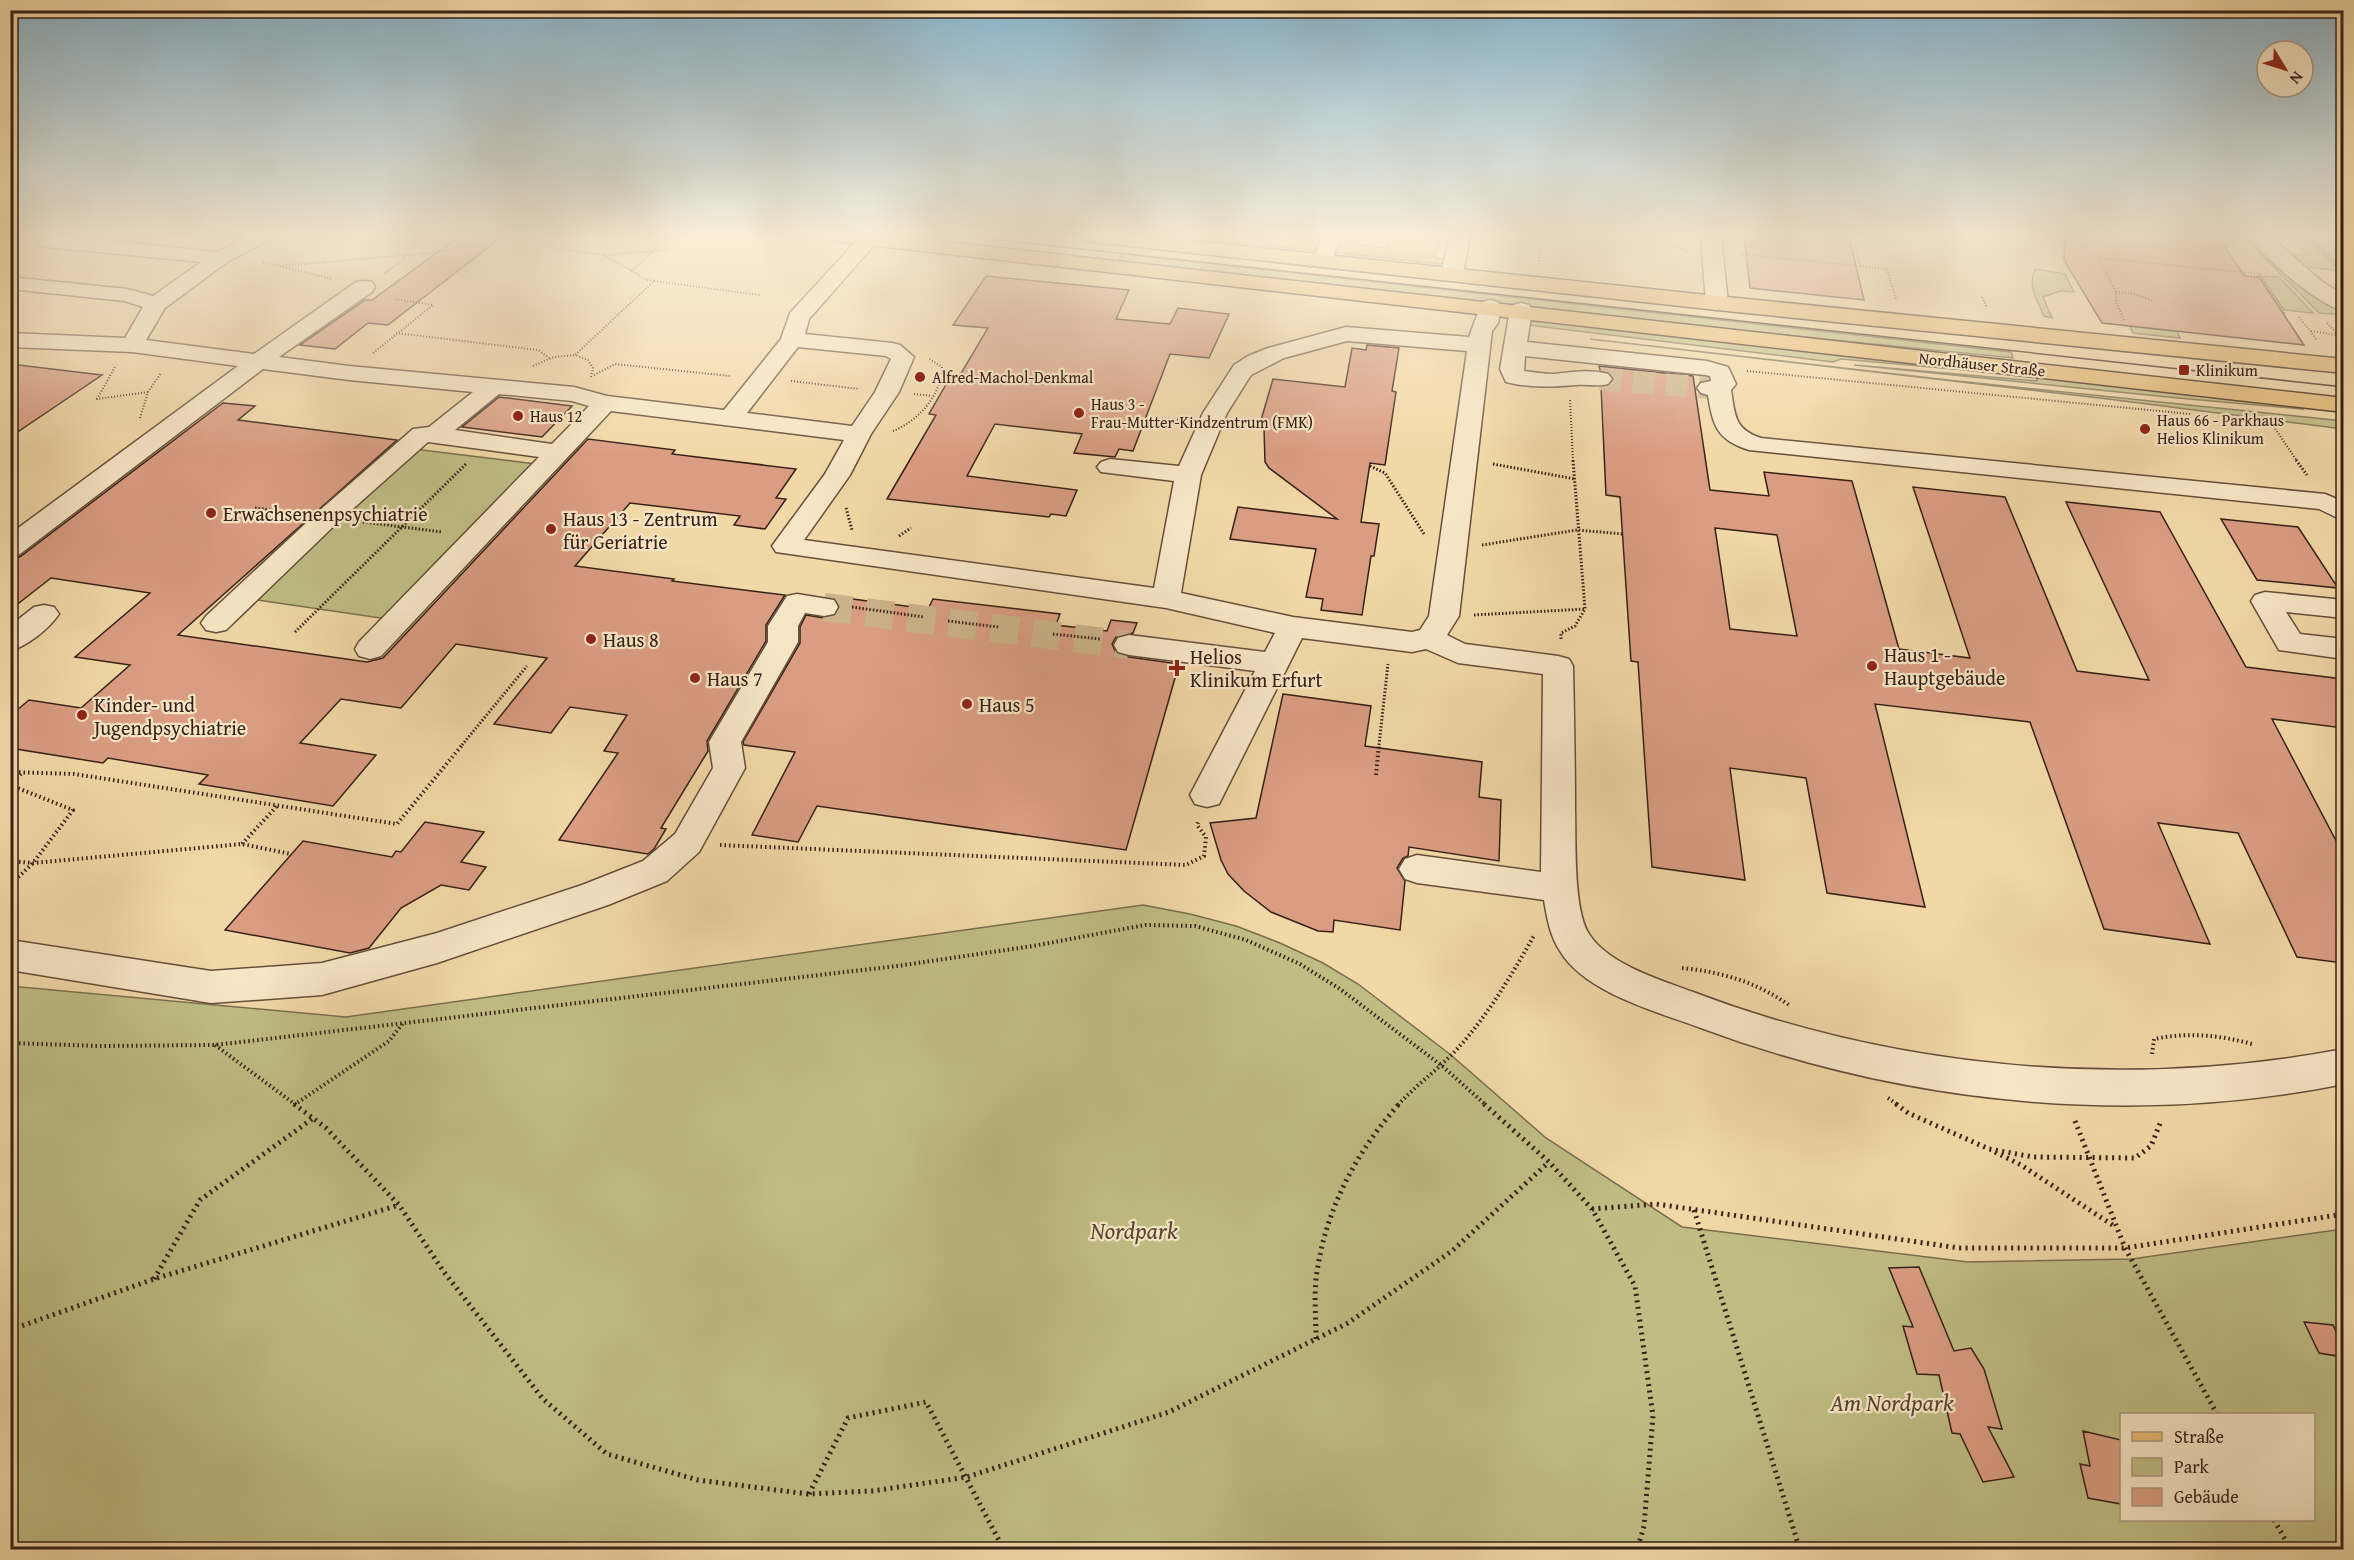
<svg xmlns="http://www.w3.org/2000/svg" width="2354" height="1560" font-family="'Gentium Book Plus',serif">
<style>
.green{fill:#bfbd84;stroke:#7a6e4e;stroke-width:1.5;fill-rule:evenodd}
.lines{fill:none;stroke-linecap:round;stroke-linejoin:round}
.stream{stroke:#737c6e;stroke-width:6}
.building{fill:#da9d82;stroke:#362018;stroke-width:1.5;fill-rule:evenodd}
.minor-tunnel-far1{stroke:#ccb38a;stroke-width:22;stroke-dasharray:22 11;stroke-linecap:butt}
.minor-tunnel{stroke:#ccb38a;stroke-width:28;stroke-dasharray:28 14;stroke-linecap:butt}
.minor-casing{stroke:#654e3c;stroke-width:3}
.major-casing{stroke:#362018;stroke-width:3}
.path-far3{stroke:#362018;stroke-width:2;stroke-dasharray:1 2;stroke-linecap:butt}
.path-far2{stroke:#362018;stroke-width:3;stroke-dasharray:1.5 2;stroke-linecap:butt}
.path-far1{stroke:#362018;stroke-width:4;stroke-dasharray:1.5 3;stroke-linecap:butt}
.path{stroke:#362018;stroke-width:5;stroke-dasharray:2 4.5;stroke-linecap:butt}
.minor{fill:#f7e6c6;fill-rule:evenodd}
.major{fill:#e9bc74;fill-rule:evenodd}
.tram{stroke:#362018;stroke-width:1.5}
.poi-dot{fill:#8f2418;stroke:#f7e6c6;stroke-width:2}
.labels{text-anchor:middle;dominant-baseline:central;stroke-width:4.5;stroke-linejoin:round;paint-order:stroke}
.far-street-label{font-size:16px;fill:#362018;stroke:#f7e6c6}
.far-poi-label{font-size:16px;fill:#362018;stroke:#f7e6c6;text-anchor:start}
.poi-label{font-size:20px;fill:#362018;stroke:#f7e6c6;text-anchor:start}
.near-park-label{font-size:24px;font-style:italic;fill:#584733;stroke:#f7e6c6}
</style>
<rect width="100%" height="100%" fill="#f2d8a7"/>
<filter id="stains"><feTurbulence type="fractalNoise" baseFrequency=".00333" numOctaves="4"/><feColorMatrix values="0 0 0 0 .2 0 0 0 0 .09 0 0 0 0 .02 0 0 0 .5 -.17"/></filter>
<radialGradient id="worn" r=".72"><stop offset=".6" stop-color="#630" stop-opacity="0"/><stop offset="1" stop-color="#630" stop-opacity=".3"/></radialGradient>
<path class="green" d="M 1173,236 L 1327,236 L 1321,251 Z
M 1337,236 L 1360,236 L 1358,245 L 1387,248 L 1391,236 L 1440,236 L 1435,258 L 1450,260 L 1440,264 L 1331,252 Z
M 2289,236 L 2337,236 L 2343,244 L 2343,271 L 2305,267 L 2292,254 L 2309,255 Z
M 2255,248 L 2260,249 L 2305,291 L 2343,312 L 2343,315 L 2319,313 Z
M 1122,254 L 2011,352 L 2013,358 L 1785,335 L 1118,261 Z
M 2035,269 L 2065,274 L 2074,292 L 2060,291 L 2043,297 L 2052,318 L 2044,316 C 2038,301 2027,286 2035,269 Z
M 2261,276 L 2279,277 L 2313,313 L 2284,310 Z
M 2129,297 L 2146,328 L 2177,331 L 2180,338 L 2133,333 L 2119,302 Z
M 1535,320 L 1998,373 L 1841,359 L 1833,362 L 1528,325 Z
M 1590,339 L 1948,380 L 2343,421 L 2343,429 L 2108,399 Z
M 1854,365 L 2037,381 L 2037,377 L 2301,406 L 2303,409 L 2178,398 Z
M 414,449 L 536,464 L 387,619 L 250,599 Z
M 1143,905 L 1190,914 L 1236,926 L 1280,943 L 1323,963 L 1358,984 L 1451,1055 L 1546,1138 L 1682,1227 L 1968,1262 L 2132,1259 L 2343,1229 L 2343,1549 L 11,1549 L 10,986 L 346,1017 ZM 2122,1414 L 2314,1414 L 2314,1520 L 2122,1520 Z"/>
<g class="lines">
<path class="stream" d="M 2307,236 L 2337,265"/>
</g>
<path class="building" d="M 460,236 L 503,236 L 388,325 L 368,323 L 335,349 L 300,345 L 365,300 L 372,300 Z
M 1744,236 L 1849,237 L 1864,300 L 1750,288 Z
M 2065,236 L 2217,236 L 2245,276 L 2259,277 L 2304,345 L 2102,323 L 2064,260 Z
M 986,276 L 1129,290 L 1116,319 L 1170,324 L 1178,308 L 1229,314 L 1209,358 L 1170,354 L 1133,451 L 1119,449 L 1115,457 L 1074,453 L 1082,434 L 995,424 L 967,476 L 1077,490 L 1066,516 L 1051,514 L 1049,517 L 887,499 L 936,415 L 929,414 L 948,381 L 956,382 L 988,328 L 953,325 Z
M 1367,345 L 1399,348 L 1392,391 L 1396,392 L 1385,465 L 1370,463 L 1361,522 L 1379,524 L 1374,556 L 1371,556 L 1362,615 L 1321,610 L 1323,599 L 1306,597 L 1316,549 L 1230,539 L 1238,507 L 1337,519 L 1269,468 L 1265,462 L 1264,428 L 1259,427 L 1273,379 L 1345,387 L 1352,348 L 1366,350 Z
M 10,364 L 102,375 L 10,437 Z
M 1599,366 L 1693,376 L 1710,490 L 1769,496 L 1764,472 L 1852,481 L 1899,649 L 1970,658 L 1913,487 L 2005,497 L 2077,671 L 2149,680 L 2066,502 L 2160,512 L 2246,667 L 2343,679 L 2343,728 L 2272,719 L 2343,854 L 2343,963 L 2297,957 L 2238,833 L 2158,823 L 2210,944 L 2104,929 L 2030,722 L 1875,704 L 1925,907 L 1827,893 L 1806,778 L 1730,768 L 1745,880 L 1652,867 L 1638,662 L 1631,661 L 1620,497 L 1606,495 L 1601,387 L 1610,385 L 1614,379 L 1608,372 L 1600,370 ZM 1715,528 L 1777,535 L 1797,636 L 1730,629 Z
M 499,397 L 572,406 L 542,437 L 462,427 Z
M 223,403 L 255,406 L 238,420 L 397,440 L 178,635 L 367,662 L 383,658 L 588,439 L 675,450 L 672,454 L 796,469 L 776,498 L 786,499 L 765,529 L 734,525 L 740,516 L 630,503 L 575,566 L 674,579 L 672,581 L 785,595 L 766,625 L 766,641 L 707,741 L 708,751 L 661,828 L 666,829 L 654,849 L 648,854 L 559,840 L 618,753 L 604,751 L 627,715 L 570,707 L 551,733 L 494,724 L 547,658 L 456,644 L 401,708 L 341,699 L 300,743 L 376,755 L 333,806 L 199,784 L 208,775 L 108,758 L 103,763 L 10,748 L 10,716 L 29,700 L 81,708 L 130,665 L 75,657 L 150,593 L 51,578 L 10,610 L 10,562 L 21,556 Z
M 2221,519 L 2298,527 L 2338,588 L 2257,580 Z
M 830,596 L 928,609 L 933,599 L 1060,614 L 1056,625 L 1107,631 L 1111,620 L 1137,623 L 1133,633 L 1116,637 L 1112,644 L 1116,653 L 1129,657 L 1179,664 L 1126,850 L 817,806 L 798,842 L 752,835 L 795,752 L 744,745 L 743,742 L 800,643 L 800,627 L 806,615 L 824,618 L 836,615 L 840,606 L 836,599 Z
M 1283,694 L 1371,706 L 1365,746 L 1482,762 L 1479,797 L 1501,800 L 1499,861 L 1409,847 L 1408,856 L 1403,858 L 1397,868 L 1405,881 L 1400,930 L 1334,920 L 1333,932 L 1318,931 L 1271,912 L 1244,891 L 1228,874 L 1221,860 L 1210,823 L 1256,818 Z
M 425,822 L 484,832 L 461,862 L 486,867 L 469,890 L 441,885 L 401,908 L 369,948 L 350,953 L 225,930 L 303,841 L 392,857 L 396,851 L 401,852 Z
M 1919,1267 L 1954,1351 L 1971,1348 L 1984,1369 L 2002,1429 L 1988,1427 L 2014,1477 L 1983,1482 L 1960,1434 L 1952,1433 L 1939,1375 L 1917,1374 L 1903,1326 L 1913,1327 L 1889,1268 Z
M 2304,1322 L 2333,1325 L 2343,1346 L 2343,1357 L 2319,1353 Z
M 2083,1431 L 2121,1440 L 2121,1504 L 2088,1498 L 2080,1464 L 2090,1466 Z"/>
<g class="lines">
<path class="minor-tunnel-far1" d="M 1600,379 L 1709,388"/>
<path class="minor-tunnel" d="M 824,607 L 1129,645"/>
<defs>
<path id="minor" d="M 42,236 L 67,236 L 217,252 L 248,236 L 272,236 L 269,240 L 227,262 L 165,308 L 146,340 L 254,354 L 356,282 L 364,281 L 372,282 L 375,287 L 372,292 L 279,357 L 349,366 L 574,387 L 607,396 L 724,410 L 781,339 L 790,313 L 861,236 L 882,236 L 809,319 L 805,334 L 892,343 L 900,345 L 914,357 L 899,392 L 871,434 L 850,475 L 804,540 L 1154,588 L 1174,481 L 1101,472 L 1097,467 L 1101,462 L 1110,459 L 1179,466 L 1203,413 L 1234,365 L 1248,356 L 1268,348 L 1346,327 L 1469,337 L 1482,302 L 1490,300 L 1498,302 L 1501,307 L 1498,323 L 1492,331 L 1459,616 L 1447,635 L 1465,644 L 1558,656 L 1569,659 L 1573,666 C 1574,714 1575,761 1575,809 C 1576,839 1573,910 1589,934 C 1609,965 1661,980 1693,992 C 1898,1070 2128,1090 2344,1049 L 2344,1084 C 2130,1127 1905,1104 1701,1028 C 1658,1012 1585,993 1560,951 C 1550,936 1547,918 1544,900 L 1417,883 L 1405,879 L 1399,869 L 1405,859 L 1417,855 L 1541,872 L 1543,674 L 1458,663 L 1426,649 L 1412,652 L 1302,638 L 1219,804 L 1207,807 L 1195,804 L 1190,795 L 1255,671 L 1129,655 L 1118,652 L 1114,645 L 1118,638 L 1129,635 L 1265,652 L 1275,633 L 1166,608 L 776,552 L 772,546 L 825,474 L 844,440 L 611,411 L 381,656 L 370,659 L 359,656 L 355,649 L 359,642 L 539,457 L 428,442 L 337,523 L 226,630 L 216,632 L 206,630 L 201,623 L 206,616 L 319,511 L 413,429 L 429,427 L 473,392 L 349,380 L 263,369 L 20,554 L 10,556 L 10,534 L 238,366 L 132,352 L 10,347 L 10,333 L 125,338 L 143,307 L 125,301 L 10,289 L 10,277 L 127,289 L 153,296 L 201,262 L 47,247 L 40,245 L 37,241 ZM 1347,341 L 1467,351 L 1429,616 L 1420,630 L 1412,632 L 1293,617 L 1181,593 L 1201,475 L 1227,413 L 1251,375 L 1284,358 ZM 798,347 L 886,356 L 891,359 L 875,392 L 852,426 L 747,413 ZM 499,394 L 572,401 L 589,406 L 552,444 L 455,430 Z
M 1322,236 L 1342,236 L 1330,264 L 1323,266 L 1316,264 L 1313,260 Z
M 1450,236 L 1470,236 L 1463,274 L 1459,278 L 1452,280 L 1445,278 L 1441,274 Z
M 1701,236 L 1721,236 L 1728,303 L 1725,308 L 1717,310 L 1709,308 L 1706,303 Z
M 2249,236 L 2270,236 L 2321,281 L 2344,295 L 2344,311 C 2318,305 2264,258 2249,236 Z
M 1521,303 L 1529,305 L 1532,310 L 1527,342 L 1707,361 L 1728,367 L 1736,384 L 1731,390 C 1735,415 1734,429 1761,438 L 2325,494 L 2344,502 L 2344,521 L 2319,509 L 1749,450 C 1717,440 1713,426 1708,395 L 1701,393 L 1697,388 L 1701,383 L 1711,381 L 1710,376 L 1705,375 L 1525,356 L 1524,371 C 1534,372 1544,374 1554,374 C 1572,372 1590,369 1608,374 L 1612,379 L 1608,384 C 1597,387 1587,384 1576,385 C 1552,387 1529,388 1506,382 L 1500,369 L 1510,310 L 1513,305 Z
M 2265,592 L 2344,600 L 2344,618 L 2286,612 L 2300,634 L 2344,639 L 2344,659 L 2279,650 L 2251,601 L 2255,595 Z
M 797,594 L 834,600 L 838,607 L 834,614 L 824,616 L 805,613 L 798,626 L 798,642 L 741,742 L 745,768 L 699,852 L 667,881 L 608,905 L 437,963 L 322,995 L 211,1003 L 10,970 L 10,940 L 211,971 L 322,963 L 437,933 L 582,885 L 643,861 L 675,834 L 713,768 L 709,742 L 768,642 L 768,626 L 787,596 Z
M 44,605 L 54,607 L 59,614 C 49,629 27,646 10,651 L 10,626 L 34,607 Z"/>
<path id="major" d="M 832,236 L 892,236 L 2344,398 L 2344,412 L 842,242 L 835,240 Z
M 1082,236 L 1145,236 L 1717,296 L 2344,359 L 2344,373 L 1717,310 L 1092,242 L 1085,240 Z"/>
</defs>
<use href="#minor" class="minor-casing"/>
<use href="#major" class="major-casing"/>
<path class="path-far3" d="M 526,236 L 560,249 L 604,255 L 632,271
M 768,236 L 818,241
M 1586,236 L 1671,244 L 1687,252
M 2134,236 L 2235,246
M 1740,254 L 1860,266 L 1853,236
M 605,255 L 663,250 L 669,245
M 1539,261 L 1543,236
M 263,262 L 332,279
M 280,266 L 431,253 L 520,236
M 1860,266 L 1887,269 L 1896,299
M 385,273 L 405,258
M 2259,275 L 2286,315
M 654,281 L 645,279 L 632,271 L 668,236
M 2116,292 L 2135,294 L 2153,301
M 1982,297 L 1987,308
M 2299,317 L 2317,340
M 2124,320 L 2116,302 L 2116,292 L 2098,258 L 2261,274
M 2327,323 L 2344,341
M 2311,331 L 2344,336
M 396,333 L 538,350 L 549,358
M 373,353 L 433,305 L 394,299
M 533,366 L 554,357 L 575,355
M 115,367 L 97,399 L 148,392
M 1747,371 L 2190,414
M 594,375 L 615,364 L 730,376
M 591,377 L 593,368 L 588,360 L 575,355 L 654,281 L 760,295
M 791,381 L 859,389
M 914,394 L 932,396
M 1570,400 L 1573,461
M 140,418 L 148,392 L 161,373
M 1156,418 L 1184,420
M 2266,422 L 2272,424 L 2297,461
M 893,431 C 918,421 942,395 942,367 L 928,358"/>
<path class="path-far2" d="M 2296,460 L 2307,475
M 1493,464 L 1575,479
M 1370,466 L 1385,473 L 1424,534
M 255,508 L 293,513
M 846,508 L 852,530
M 363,522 L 442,532
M 899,536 L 911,528
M 1482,545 L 1577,530 L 1623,534
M 852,607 L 924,617
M 1474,615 L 1585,609
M 948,621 L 998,627
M 295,632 L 466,464
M 1053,634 L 1100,639
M 1561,639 L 1561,633 L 1575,626 L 1585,609 L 1573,460
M 462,745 L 527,666
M 1379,745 L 1388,664"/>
<path class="path-far1" d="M 10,772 L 74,774 L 397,824 L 463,744
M 1376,775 L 1379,744
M 10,784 L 22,773
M 10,785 L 73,810 L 33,863 L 10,885
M 242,844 L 277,806
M 720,845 L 1186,865 L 1204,856 L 1206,837 L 1197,825 L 1198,822
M 10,861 L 33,863 L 242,844 L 291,854
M 1682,968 C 1722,972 1756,982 1789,1005
M 10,1043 L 99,1046 L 215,1045 L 897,966 L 1033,946 L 1145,925 L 1195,926 L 1246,940 L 1300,964 L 1340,989 L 1441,1065 L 1486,1105
M 215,1045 L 296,1105
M 2152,1054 L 2154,1039 C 2188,1032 2219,1035 2252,1044
M 1888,1098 L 1898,1105
M 294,1105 L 389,1041 L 403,1023
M 1398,1105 C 1416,1085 1439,1069 1458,1048 C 1489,1014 1512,974 1535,934"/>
<path class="path" d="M 294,1104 L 326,1128 L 399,1205 L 444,1272 L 543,1399 L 607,1454 L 698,1480 L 808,1494 L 872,1491 L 967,1477 L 1169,1412 L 1348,1323 L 1452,1251 L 1549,1162
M 1484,1104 L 1549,1162 L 1592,1209 L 1635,1286 L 1653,1416 L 1644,1526 L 1637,1550
M 1896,1104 L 1908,1113 L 1989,1149 L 2033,1157 L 2135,1158 L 2151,1146 L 2161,1121
M 2075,1121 L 2125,1248 L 2217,1414
M 1995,1152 L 2021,1165 L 2114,1226
M 1592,1209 L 1656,1204 L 1959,1248 L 2125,1248 L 2344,1214
M 1694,1210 L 1800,1550
M 154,1279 L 200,1200 L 312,1119
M 10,1330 L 154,1279 L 399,1205
M 1316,1339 C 1316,1319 1314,1299 1316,1279 C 1324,1213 1355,1153 1399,1104
M 809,1494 L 848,1418 L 926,1402 L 1004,1550
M 2274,1520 L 2291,1550"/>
<use href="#minor" class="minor"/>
<use href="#major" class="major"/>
<path class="tram" d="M 963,236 L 2344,387"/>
</g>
<linearGradient id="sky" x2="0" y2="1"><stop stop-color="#89b6ce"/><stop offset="0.52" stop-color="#f9edd7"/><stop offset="1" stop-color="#f9edd7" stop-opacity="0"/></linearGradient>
<rect width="2354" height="454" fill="url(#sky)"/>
<g class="poi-dot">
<rect x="2178" y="364" width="12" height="12" rx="3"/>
<circle cx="920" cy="377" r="6"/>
<circle cx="1079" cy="413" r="6"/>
<circle cx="518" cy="416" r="6"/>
<circle cx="2145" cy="429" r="6"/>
<circle cx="211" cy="513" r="6"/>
<circle cx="551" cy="529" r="6"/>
<circle cx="591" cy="639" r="6"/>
<circle cx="1872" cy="666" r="6"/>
<path d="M1174 659h6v6h6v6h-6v6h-6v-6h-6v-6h6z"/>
<circle cx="695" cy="678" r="6"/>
<circle cx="967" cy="704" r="6"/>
<circle cx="82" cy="715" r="6"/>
</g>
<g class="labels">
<g class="far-street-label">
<text transform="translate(1982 364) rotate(6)">Nordhäuser Straße</text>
</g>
<g class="far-poi-label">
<text x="2196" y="370">Klinikum</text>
<text x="932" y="377">Alfred-Machol-Denkmal</text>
<text x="1091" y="404">Haus 3 -<tspan x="1091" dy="18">Frau-Mutter-Kindzentrum (FMK)</tspan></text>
<text x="530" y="416">Haus 12</text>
<text x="2157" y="420">Haus 66 - Parkhaus<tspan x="2157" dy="18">Helios Klinikum</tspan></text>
</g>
<g class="poi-label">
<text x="223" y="513">Erwachsenenpsychiatrie</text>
<text x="563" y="518">Haus 13 - Zentrum<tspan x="563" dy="23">für Geriatrie</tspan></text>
<text x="603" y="639">Haus 8</text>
<text x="1884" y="654">Haus 1 -<tspan x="1884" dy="23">Hauptgebäude</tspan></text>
<text x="1190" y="656">Helios<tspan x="1190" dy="23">Klinikum Erfurt</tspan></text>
<text x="707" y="678">Haus 7</text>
<text x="94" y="704">Kinder- und<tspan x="94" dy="23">Jugendpsychiatrie</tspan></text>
<text x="979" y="704">Haus 5</text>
</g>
<g class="near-park-label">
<text x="1134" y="1230">Nordpark</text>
<text x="1892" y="1402">Am Nordpark</text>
</g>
</g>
<rect width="2354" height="1560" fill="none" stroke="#f2d8a7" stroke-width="36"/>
<rect x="12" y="12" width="2330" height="1536" fill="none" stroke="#362018" stroke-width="3"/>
<rect x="18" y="18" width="2318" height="1524" fill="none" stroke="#362018" stroke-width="1.5"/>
<rect x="2120" y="1413" width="195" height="108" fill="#f7e6c6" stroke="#aa9780" stroke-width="1.5"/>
<rect x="2132" y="1432" width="30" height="9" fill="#e9bc74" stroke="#aa9780" stroke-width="1.5"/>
<text x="2174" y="1443" font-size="18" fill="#362018">Straße</text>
<rect x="2132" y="1458" width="30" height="18" fill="#bfbd84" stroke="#aa9780" stroke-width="1.5"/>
<text x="2174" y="1473" font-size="18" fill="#362018">Park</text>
<rect x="2132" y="1488" width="30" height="18" fill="#da9d82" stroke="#aa9780" stroke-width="1.5"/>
<text x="2174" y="1503" font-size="18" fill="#362018">Gebäude</text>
<g transform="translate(2285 69) rotate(128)"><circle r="28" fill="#f7e6c6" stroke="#aa9780" stroke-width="1.5"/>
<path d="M0-4.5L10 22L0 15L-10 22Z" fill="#8f2418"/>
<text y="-9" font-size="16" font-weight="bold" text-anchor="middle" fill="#362018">N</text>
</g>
<rect width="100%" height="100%" filter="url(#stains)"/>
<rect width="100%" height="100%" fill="url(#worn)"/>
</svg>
